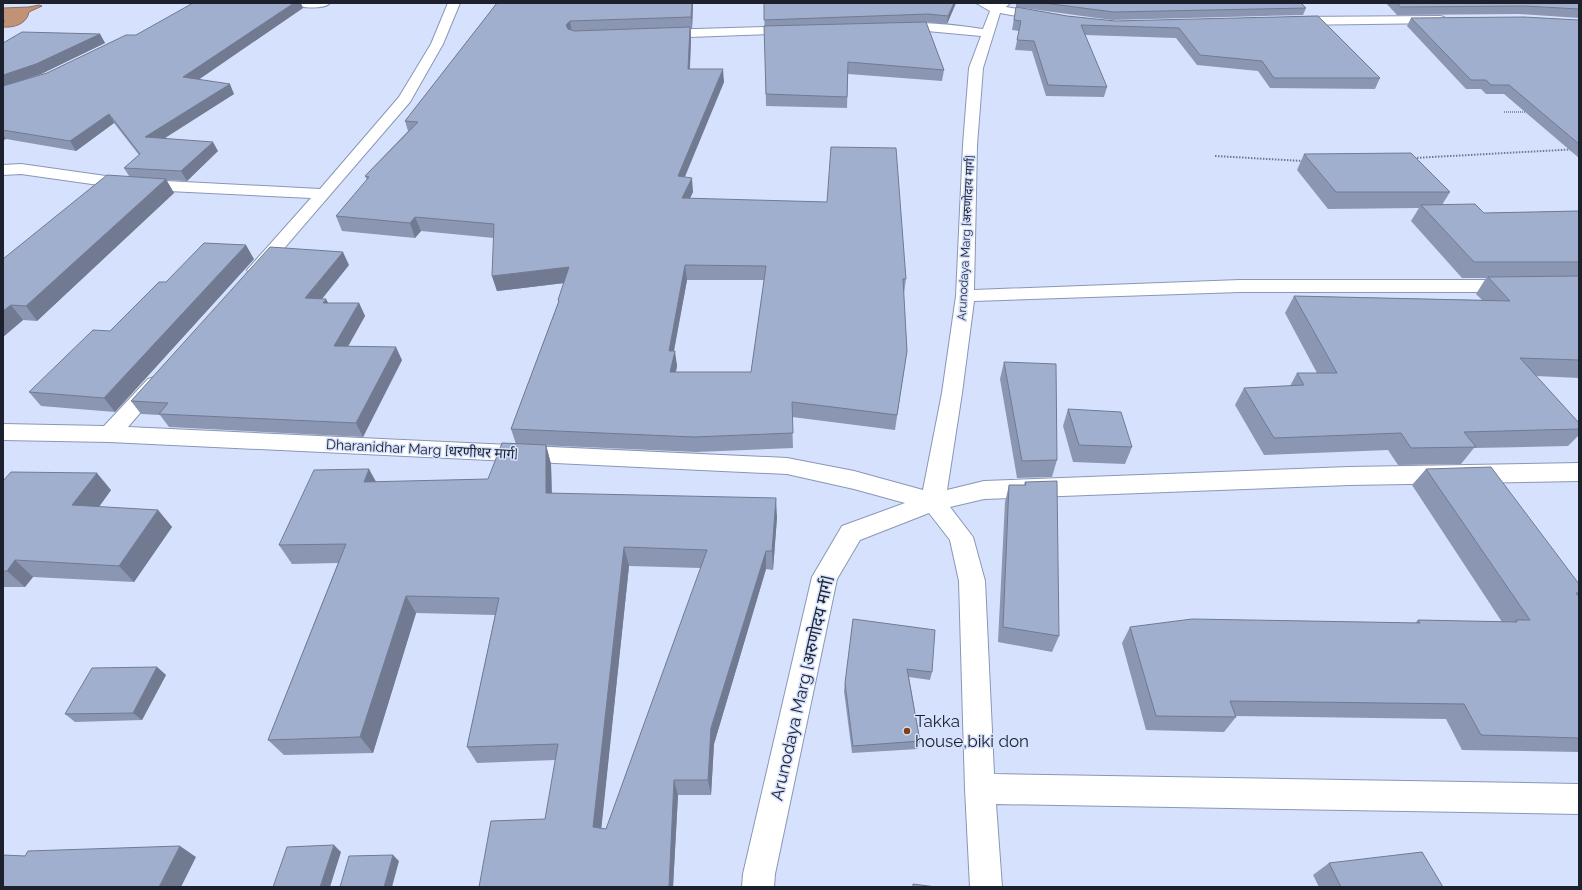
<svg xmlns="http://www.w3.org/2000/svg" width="1582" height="890" font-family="Raleway,'Noto Sans Devanagari',sans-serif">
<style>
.water{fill:#c19276;stroke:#907060}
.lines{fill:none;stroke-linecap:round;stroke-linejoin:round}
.minor-casing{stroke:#8997b6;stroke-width:2}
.path-far1{stroke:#70788b;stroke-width:1.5;stroke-dasharray:1 1;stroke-linecap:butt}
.path{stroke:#70788b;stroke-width:2;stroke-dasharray:1.5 1.5;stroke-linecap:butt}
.minor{fill:#fff;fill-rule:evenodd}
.wall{fill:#8a96b2;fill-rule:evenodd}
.shaded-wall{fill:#717a91}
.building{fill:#a1afcf;stroke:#717a91;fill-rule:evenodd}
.poi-dot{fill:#82410d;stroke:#d6e2fd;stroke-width:1.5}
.labels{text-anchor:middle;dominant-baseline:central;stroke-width:3;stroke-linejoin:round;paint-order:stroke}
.far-street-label{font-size:12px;fill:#1c212d;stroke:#d6e2fd}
.street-label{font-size:14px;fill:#1c212d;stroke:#d6e2fd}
.near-street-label{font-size:17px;fill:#1c212d;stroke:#d6e2fd}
.near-poi-label{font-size:17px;fill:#1c212d;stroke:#d6e2fd;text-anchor:start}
</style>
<rect width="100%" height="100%" fill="#d6e2fd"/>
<path class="water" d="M 39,5 L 42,6 L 29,12 C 27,24 14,28 3,27 L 3,22 L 5,21 L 3,21 L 3,8 L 29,7 Z"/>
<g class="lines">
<defs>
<path id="minor" d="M 294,3 L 330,3 C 325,9 299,9 294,3 Z
M 448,3 L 460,3 L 443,44 L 410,102 L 262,274 L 256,275 L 250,274 L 247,270 L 311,198 L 127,189 L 21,174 L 3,175 L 3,165 L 21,164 L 127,179 L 320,189 L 399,97 L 431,44 Z
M 976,3 L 1010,3 L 1006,7 L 1044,13 L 1050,17 L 1044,21 L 1000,13 L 983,68 L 977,145 L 974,290 L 1240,280 L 1512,280 L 1518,282 L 1521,286 L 1518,290 L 1512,292 L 1240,292 L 974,301 L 962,393 L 947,490 L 984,481 L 1349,467 L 1579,463 L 1579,481 L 1349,485 L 984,499 L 950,507 L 973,537 L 985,581 L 994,774 L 1579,784 L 1579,814 L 996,804 L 1002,887 L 970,887 L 965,789 L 959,581 L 950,540 L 929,513 L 860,540 L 837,579 L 775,874 L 774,887 L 742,887 L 743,874 L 812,577 L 842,526 L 905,503 L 854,489 L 787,474 L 109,442 L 3,440 L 3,424 L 104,426 L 148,379 L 155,377 L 162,379 L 165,384 L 128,427 L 787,458 L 854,471 L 923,490 L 942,393 L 956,296 L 963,145 L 969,68 L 981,36 L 927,31 L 899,32 L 893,28 C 900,17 969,27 983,29 L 990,11 Z
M 1440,16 L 1444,17 L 1446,20 L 1444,23 L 1292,25 L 1286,21 L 1292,17 Z
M 793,26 L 797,27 L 799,30 L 797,33 L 662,38 L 656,34 L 662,30 Z"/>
</defs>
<use href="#minor" class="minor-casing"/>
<path class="path-far1" d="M 1504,112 L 1527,112"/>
<path class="path" d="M 1215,156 L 1303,161
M 1414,158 L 1579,149"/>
<use href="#minor" class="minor"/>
</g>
<path class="wall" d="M 497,3 L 693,3 L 692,29 L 691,29 L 691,40 L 690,69 L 724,82 L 685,177 L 693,192 L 690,198 L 906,279 L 904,293 L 903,293 L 907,351 L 895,430 L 792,417 L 793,448 L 696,452 L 516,444 L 511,429 L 558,303 L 558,300 L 564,283 L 497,291 L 492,276 L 494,238 L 421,231 L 415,238 L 342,231 L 336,216 L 367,180 L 365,176 L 408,131 L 405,121 ZM 687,280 L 764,280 L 751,372 L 676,372 L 677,366 L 674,351 Z
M 764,3 L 956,3 L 947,24 L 926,22 L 944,70 L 942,81 L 848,74 L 847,108 L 766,106 Z
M 1016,3 L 1301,3 L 1306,8 L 1303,15 L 1112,20 L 1016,7 Z
M 1386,3 L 1579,3 L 1579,18 L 1519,14 L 1397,15 Z
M 1016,7 L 1067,16 L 1115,21 L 1318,16 L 1380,78 L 1375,89 L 1270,88 L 1258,71 L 1197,65 L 1176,38 L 1085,35 L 1107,87 L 1104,97 L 1046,96 L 1032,51 L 1015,50 L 1019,31 L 1012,30 Z
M 303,8 L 198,79 L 234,94 L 164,138 L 218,151 L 187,181 L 166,180 L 174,193 L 37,321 L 23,320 L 3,337 L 3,259 L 129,176 L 124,168 L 139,155 L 114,123 L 76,151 L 6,139 L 3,140 L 3,43 L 100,34 L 105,43 L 41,74 L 20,81 L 47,73 L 136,35 Z
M 1411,18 L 1579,20 L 1579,158 L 1504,94 L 1486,94 L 1481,89 L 1466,89 L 1407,26 Z
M 1304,154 L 1450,192 L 1442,205 L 1484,213 L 1579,211 L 1579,378 L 1536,376 L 1579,423 L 1579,435 L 1568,446 L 1474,448 L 1461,464 L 1398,465 L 1388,450 L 1264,455 L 1235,405 L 1244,388 L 1290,386 L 1297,373 L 1317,373 L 1285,313 L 1294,296 L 1482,300 L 1476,294 L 1486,278 L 1462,278 L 1411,221 L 1419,208 L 1328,209 L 1297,170 Z
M 254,259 L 115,412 L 41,406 L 29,392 L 110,331 L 166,282 Z
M 349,265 L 322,299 L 326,299 L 328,303 L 359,303 L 365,316 L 348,346 L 402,360 L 363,437 L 169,427 L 160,415 L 141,414 L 131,401 Z
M 1004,362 L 1057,460 L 1052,477 L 1017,478 L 1000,379 Z
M 1068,409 L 1132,447 L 1125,464 L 1073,462 L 1063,426 Z
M 546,445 L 551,464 L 552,493 L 777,517 L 773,570 L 766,569 L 714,744 L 711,795 L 678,795 L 673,887 L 545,819 L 556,760 L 477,763 L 467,747 L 495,615 L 416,613 L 373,753 L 284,755 L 268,740 L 338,563 L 292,564 L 279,545 L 488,479 ZM 629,566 L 701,568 L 606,829 L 601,828 Z
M 1426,469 L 1579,584 L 1579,752 L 1462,750 L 1446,719 L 1235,716 L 1236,717 L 1224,732 L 1146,730 L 1122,643 L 1130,627 L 1415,623 L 1418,620 L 1502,622 L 1412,485 Z
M 3,481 L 111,490 L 99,507 L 158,510 L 172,527 L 134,582 L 33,577 L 25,587 L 3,587 Z
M 1025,482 L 1059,636 L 1052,652 L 998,642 L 1005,502 L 1009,485 L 1024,485 Z
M 853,619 L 932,672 L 930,680 L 909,677 L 920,741 L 918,749 L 852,753 L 844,691 Z
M 157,667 L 166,675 L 142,720 L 75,722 L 65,714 Z
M 1329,863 L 1443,887 L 1319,887 L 1313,875 Z"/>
<path class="shaded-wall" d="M 294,3 L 301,3 L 303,8 L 188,87 L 183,77 Z
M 692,3 L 693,3 L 692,29 L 691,17 Z
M 954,3 L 956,3 L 947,24 L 948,16 Z
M 570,21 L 572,34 L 569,37 L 566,25 Z
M 690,27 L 691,40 L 689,82 L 688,69 Z
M 100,34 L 105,43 L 41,74 L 3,86 L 3,75 Z
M 723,69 L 724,82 L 679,190 L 678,176 Z
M 230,84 L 234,94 L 151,147 L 145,137 Z
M 109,114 L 114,123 L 76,151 L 70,141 Z
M 3,135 L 6,139 L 3,140 Z
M 213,142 L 218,151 L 187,181 L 181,171 Z
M 692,178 L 693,192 L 683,212 L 682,198 Z
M 166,179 L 174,193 L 37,321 L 26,306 Z
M 415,217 L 421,231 L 415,238 L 410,223 Z
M 246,245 L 254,259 L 115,412 L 104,398 Z
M 343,252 L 349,265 L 312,311 L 305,298 Z
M 685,265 L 687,280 L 671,366 L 669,351 Z
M 569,267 L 573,282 L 497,291 L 492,276 Z
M 326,299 L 333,312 L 323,303 Z
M 359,303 L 365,316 L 341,359 L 334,346 Z
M 11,305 L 23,320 L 3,337 L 3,311 Z
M 396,347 L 402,360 L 363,437 L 356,423 Z
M 675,351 L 677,366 L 672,387 L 670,372 Z
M 546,445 L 551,464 L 552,511 L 546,493 Z
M 369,469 L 379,487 L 364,482 Z
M 97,473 L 111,490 L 88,522 L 72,505 Z
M 776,498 L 777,517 L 773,570 L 772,551 Z
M 158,510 L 172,527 L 134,582 L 119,566 Z
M 624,547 L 629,566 L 600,841 L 593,827 Z
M 766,551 L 766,569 L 714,744 L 711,795 L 708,780 L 711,728 Z
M 15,560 L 33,577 L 25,587 L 7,571 Z
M 406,596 L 416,613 L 373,753 L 360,737 Z
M 157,667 L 166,675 L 142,720 L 133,713 Z
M 674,780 L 678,795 L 673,887 L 669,887 Z
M 334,845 L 341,852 L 330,887 L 320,887 Z
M 180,846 L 196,857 L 181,887 L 159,887 Z
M 393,855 L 399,861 L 392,887 L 384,887 Z"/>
<path class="building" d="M 193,3 L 294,3 L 183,77 L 230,84 L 145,137 L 213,142 L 181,171 L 124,168 L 140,154 L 109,114 L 70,141 L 3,130 L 3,86 L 47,73 L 126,35 L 136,35 Z
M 497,3 L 692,3 L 691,17 L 570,21 L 566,25 L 568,29 L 574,31 L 690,27 L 688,69 L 723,69 L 678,176 L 692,178 L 682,198 L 827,202 L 831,147 L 896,148 L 906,279 L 903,279 L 907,351 L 897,415 L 792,402 L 793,433 L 694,437 L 511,429 L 559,301 L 558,300 L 569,267 L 492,276 L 494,224 L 415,217 L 410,223 L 336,216 L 369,177 L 365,176 L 418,122 L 405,121 ZM 685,265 L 766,266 L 751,372 L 670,372 L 675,351 L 669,351 Z
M 764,3 L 954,3 L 948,16 L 928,14 L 764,20 Z
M 1044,3 L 1301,3 L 1306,8 L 1114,12 Z
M 1397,3 L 1579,3 L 1579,9 L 1524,6 L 1401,7 Z
M 1016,7 L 1067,16 L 1115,21 L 1318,16 L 1380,78 L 1274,78 L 1262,61 L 1200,55 L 1179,28 L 1081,25 L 1107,87 L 1048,85 L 1034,41 L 1017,40 L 1021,21 L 1014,20 Z
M 1524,17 L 1579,20 L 1579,144 L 1509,85 L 1491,85 L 1486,80 L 1471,80 L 1411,18 Z
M 926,22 L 944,70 L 848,62 L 847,97 L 766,94 L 764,26 Z
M 22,32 L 100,34 L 36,64 L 3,75 L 3,43 Z
M 1411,153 L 1450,192 L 1336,192 L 1304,154 Z
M 107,175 L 166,179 L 26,306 L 11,305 L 3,311 L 3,259 Z
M 1475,204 L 1484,213 L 1579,211 L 1579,262 L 1474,262 L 1421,205 Z
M 204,243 L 246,245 L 104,398 L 29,392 L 93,330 L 110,331 L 159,282 L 166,282 Z
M 270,247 L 343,252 L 305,298 L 326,299 L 323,303 L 359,303 L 334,346 L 396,347 L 356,423 L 159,414 L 168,403 L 131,401 Z
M 1579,276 L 1579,360 L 1520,358 L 1579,423 L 1579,429 L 1464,432 L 1476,447 L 1411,448 L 1401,433 L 1274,438 L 1244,388 L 1304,385 L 1297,373 L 1337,373 L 1294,296 L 1510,301 L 1488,277 Z
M 1004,362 L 1056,364 L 1057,460 L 1022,461 Z
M 1068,409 L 1121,412 L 1132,447 L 1079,445 Z
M 502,443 L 546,445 L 546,493 L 776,498 L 772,551 L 766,551 L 711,728 L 708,780 L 674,780 L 669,887 L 479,887 L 491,821 L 545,819 L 558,744 L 467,747 L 499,598 L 406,596 L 360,737 L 268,740 L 346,544 L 279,545 L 314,470 L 369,469 L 364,482 L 488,479 ZM 624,547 L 707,550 L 606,829 L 593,827 Z
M 1491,467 L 1579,584 L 1579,593 L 1576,593 L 1579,597 L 1579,738 L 1481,735 L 1464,704 L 1230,701 L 1236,717 L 1156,716 L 1130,627 L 1192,619 L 1420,623 L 1418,620 L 1517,622 L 1516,620 L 1530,620 L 1426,469 Z
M 11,472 L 97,473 L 72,505 L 158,510 L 119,566 L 15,560 L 7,571 L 3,571 L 3,481 Z
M 1057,481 L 1059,636 L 1003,627 L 1009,485 L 1026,485 L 1025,482 Z
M 853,619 L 935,630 L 932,672 L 907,669 L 920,741 L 853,746 L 845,683 Z
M 157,667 L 133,713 L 65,714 L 92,668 Z
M 334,845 L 320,887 L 273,887 L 287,847 Z
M 180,846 L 159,887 L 3,887 L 3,855 L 25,856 L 28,851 Z
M 1422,852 L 1443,887 L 1341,887 L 1329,863 Z
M 393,855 L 384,887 L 340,887 L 349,856 Z
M 913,884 L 936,887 L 913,887 Z"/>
<circle class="poi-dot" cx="907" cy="731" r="4"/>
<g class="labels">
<g class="far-street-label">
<text transform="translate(966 238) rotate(-87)">Arunodaya Marg [अरुणोदा‍य मार्ग]</text>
</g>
<g class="street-label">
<text transform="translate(422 449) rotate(3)">Dharanidhar Marg [धरणीधर मार्ग]</text>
</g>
<g class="near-street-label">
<text transform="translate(802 688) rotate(-77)">Arunodaya Marg [अरुणोदय मार्ग]</text>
</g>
<g class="near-poi-label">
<text x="915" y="721">Takka<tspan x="915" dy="20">house,biki don</tspan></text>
</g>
</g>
<rect width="1582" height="890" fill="none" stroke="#1c212d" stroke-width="8"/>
</svg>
